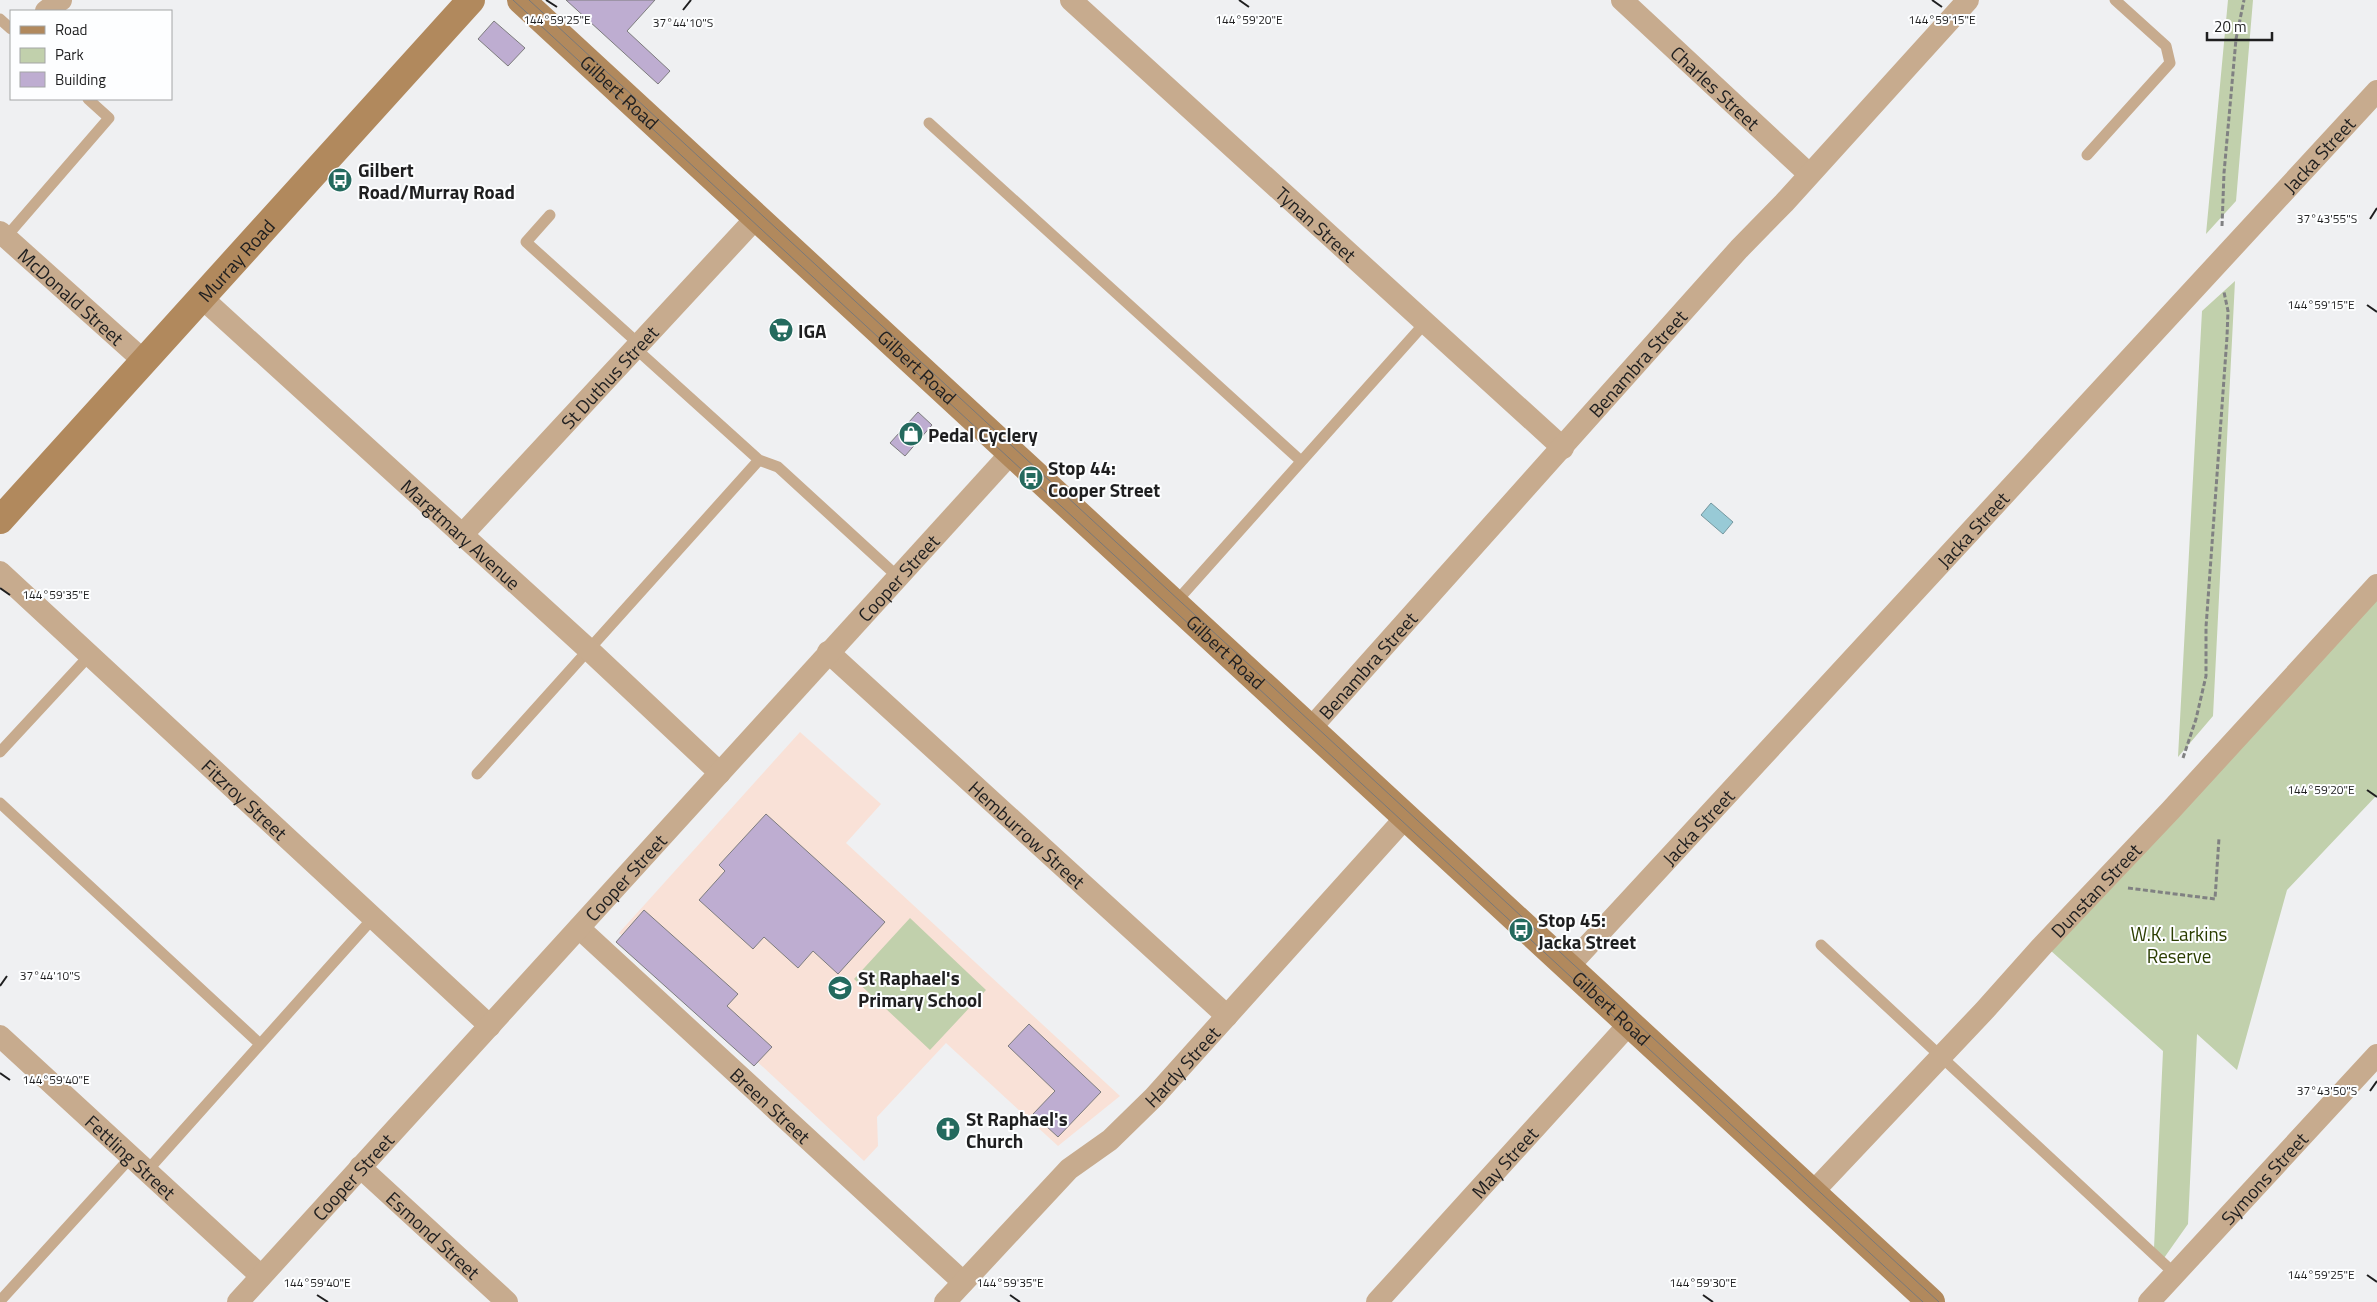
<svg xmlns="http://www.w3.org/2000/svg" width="2377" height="1302" font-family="'Titillium Web',sans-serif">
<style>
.education{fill:#f9e1d7}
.green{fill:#c1d0ac}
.water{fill:#98cad6;stroke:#74979f}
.building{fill:#beadd1;stroke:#7d7c7e}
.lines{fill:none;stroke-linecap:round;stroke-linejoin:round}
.path{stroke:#808182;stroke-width:3;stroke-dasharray:5 2.5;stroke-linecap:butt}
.lane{stroke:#c7ab8e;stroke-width:11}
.street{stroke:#c7ab8e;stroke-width:22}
.secondary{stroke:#b1895d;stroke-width:28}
.tram{stroke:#79797a;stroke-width:1}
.ticks{fill:none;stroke:#1f1f20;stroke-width:2}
.labels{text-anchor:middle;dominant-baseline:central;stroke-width:4;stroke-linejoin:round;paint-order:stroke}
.street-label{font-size:19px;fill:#1f1f20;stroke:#fdfeff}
.poi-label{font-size:19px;font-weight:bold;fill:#1f1f20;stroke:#fdfeff;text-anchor:start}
.park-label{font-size:19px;fill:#2b3d01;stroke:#fdfeff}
.ticks-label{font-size:12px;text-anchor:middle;fill:#1f1f20;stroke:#fdfeff;stroke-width:4;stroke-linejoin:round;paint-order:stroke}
</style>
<rect width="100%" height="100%" fill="#eff0f2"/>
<path class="education" d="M 800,732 L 881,804 L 846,843 L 1120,1096 L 1058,1146 L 946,1043 L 877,1117 L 878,1146 L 864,1161 L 619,933 Z"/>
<path class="green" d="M 2228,0 L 2253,0 L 2236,201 L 2206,234 Z
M 2235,281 L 2213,716 L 2178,757 L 2202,311 Z
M 2377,599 L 2377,795 L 2287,890 L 2237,1070 L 2197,1034 L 2188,1224 L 2164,1258 L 2154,1248 L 2163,1051 L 2050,950 Z
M 910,918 L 986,990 L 930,1050 L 854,979 Z"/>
<path class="water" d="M 1711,503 L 1733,522 L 1723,534 L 1701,515 Z"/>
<path class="building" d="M 566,0 L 655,0 L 627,31 L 670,71 L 658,84 Z
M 494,21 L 525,48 L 508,66 L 478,39 Z
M 918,412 L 932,425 L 905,456 L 890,443 Z
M 766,814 L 885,922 L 838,974 L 813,951 L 798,968 L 764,937 L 753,949 L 699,900 L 725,871 L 719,865 Z
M 644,910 L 738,994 L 727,1006 L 772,1047 L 754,1066 L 616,942 Z
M 1029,1024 L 1101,1092 L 1058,1137 L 1033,1114 L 1055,1091 L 1008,1046 Z"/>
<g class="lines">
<path class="path" d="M 2222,226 L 2224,173 L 2236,39 L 2244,0
M 2183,758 L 2196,719 L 2206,676 L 2206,627 L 2227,337 L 2228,311 L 2224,292
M 2128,888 L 2215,899 L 2219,838"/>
<path class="lane" d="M 0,19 L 11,29
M 929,123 L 1301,461
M 2087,155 L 2170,63 L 2166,46 L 2115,0
M 550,215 L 526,242 L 639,344
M 6,237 L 109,118 L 88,99
M 635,348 L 759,460 L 778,467 L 897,576
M 1175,603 L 1425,323
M 0,752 L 89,656
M 477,774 L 759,460
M 0,803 L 260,1044
M 1821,945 L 2175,1274
M 147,1171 L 374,917
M 0,1301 L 131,1157"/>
<g class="street">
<path id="s1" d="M 1071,0 L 1563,448"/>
<path id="s2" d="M 1622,0 L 1809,174"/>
<path d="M 46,11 L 61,0"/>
<path id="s3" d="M 0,232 L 144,361"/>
<path id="s4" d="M 201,297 L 588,649 L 720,773"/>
<path id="s5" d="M 462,535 L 756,218"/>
<path id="s6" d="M 0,572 L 490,1026"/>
<path id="s7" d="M 828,652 L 1227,1016"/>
<path id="s8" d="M 1310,729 L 1739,249 L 1784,203 L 1968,0"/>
<path id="s9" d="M 579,928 L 963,1282"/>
<path id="s10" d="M 1568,967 L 2377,91"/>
<path id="s11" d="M 0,1036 L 261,1276"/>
<path id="s12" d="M 360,1167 L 507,1302"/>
<path id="s13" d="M 1812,1193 L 1984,1011 L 2043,945 L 2170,811 L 2377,585"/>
<path id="s14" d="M 238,1302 L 1012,452"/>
<path id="s15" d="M 945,1302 L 1069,1169 L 1110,1140 L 1154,1097 L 1406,817"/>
<path id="s16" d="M 1377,1302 L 1630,1023"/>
<path id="s17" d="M 2149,1302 L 2377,1055"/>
</g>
<g class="secondary">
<path id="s18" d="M 521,0 L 1931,1302"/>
<path id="s19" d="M 0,520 L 471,0"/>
</g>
<path class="tram" d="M 513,0 L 1923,1302
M 529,0 L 1939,1302"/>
</g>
<path class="ticks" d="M 546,0 L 557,7M 1239,0 L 1249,7M 1932,0 L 1942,7M 683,10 L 691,0M 2370,219 L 2377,208M 2367,305 L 2377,312M 0,588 L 10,595M 2367,790 L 2377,797M 0,986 L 7,976M 0,1073 L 10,1080M 2370,1091 L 2377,1081M 2367,1275 L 2377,1282M 317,1295 L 328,1302M 1010,1295 L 1020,1302M 1703,1295 L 1713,1302"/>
<defs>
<symbol id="bus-disc" viewBox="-11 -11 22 22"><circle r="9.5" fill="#246a5e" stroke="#fdfeff"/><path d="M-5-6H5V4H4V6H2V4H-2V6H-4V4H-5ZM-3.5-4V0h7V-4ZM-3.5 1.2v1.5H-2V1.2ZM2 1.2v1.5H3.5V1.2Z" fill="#fff"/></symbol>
<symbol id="supermarket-disc" viewBox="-11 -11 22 22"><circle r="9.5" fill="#246a5e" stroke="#fdfeff"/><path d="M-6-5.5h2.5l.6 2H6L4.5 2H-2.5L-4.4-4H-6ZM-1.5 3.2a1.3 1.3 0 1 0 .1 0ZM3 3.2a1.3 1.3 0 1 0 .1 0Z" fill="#fff"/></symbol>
<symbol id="shop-disc" viewBox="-11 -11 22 22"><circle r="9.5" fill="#246a5e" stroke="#fdfeff"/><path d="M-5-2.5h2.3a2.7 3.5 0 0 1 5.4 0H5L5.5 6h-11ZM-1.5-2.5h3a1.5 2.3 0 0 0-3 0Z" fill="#fff"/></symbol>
<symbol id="school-disc" viewBox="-11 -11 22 22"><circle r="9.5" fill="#246a5e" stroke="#fdfeff"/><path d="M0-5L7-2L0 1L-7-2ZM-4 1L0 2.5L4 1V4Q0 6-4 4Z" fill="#fff"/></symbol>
<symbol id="church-disc" viewBox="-11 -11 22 22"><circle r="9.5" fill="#246a5e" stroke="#fdfeff"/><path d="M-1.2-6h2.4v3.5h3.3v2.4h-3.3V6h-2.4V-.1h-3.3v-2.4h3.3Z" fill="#fff"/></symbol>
</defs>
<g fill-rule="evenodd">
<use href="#bus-disc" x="326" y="166" width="28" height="28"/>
<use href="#supermarket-disc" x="767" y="316" width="28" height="28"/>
<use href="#shop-disc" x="897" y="420" width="28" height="28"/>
<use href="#bus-disc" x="1017" y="464" width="28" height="28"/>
<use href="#bus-disc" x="1507" y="916" width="28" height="28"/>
<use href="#school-disc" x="826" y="974" width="28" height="28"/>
<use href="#church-disc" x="934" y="1115" width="28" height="28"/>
</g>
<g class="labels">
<g class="street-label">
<text stroke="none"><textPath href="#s2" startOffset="128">Charles Street</textPath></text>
<text stroke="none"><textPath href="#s18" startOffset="135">Gilbert Road</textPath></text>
<text stroke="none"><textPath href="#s10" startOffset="1106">Jacka Street</textPath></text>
<text stroke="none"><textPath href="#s1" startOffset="332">Tynan Street</textPath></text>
<text stroke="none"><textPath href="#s19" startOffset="351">Murray Road</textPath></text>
<text stroke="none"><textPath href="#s3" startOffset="96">McDonald Street</textPath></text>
<text stroke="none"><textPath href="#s8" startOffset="491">Benambra Street</textPath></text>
<text stroke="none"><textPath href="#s18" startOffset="540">Gilbert Road</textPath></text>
<text stroke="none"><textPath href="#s5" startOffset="216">St Duthus Street</textPath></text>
<text stroke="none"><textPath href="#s10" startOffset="596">Jacka Street</textPath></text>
<text stroke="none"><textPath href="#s4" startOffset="352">Margtmary Avenue</textPath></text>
<text stroke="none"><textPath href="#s14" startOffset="980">Cooper Street</textPath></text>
<text stroke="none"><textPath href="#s18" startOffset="960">Gilbert Road</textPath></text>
<text stroke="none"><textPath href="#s8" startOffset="86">Benambra Street</textPath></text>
<text stroke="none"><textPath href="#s6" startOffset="334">Fitzroy Street</textPath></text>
<text stroke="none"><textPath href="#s10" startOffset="191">Jacka Street</textPath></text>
<text stroke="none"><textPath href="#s7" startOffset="270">Hemburrow Street</textPath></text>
<text stroke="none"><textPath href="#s14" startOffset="575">Cooper Street</textPath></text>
<text stroke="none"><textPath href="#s13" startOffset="415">Dunstan Street</textPath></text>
<text stroke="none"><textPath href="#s18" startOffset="1485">Gilbert Road</textPath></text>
<text stroke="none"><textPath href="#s15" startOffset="335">Hardy Street</textPath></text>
<text stroke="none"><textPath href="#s9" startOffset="261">Breen Street</textPath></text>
<text stroke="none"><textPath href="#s11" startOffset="178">Fettling Street</textPath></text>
<text stroke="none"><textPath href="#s16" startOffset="189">May Street</textPath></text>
<text stroke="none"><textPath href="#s14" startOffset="170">Cooper Street</textPath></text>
<text stroke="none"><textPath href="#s17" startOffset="169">Symons Street</textPath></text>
<text stroke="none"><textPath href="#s12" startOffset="100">Esmond Street</textPath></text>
</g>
<g class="poi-label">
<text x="358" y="169">Gilbert<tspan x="358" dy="22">Road/Murray Road</tspan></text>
<text x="798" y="330">IGA</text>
<text x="928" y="434">Pedal Cyclery</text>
<text x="1048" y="467">Stop 44:<tspan x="1048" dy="22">Cooper Street</tspan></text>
<text x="1538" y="919">Stop 45:<tspan x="1538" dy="22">Jacka Street</tspan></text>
<text x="858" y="977">St Raphael's<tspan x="858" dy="22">Primary School</tspan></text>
<text x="966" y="1118">St Raphael's<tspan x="966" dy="22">Church</tspan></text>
</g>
<g class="park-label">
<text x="2179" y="933">W.K. Larkins<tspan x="2179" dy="22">Reserve</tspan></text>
</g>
</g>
<g class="ticks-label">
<text x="557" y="24">144°59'25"E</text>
<text x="1249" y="24">144°59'20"E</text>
<text x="1942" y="24">144°59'15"E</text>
<text x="683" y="27">37°44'10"S</text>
<text x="2327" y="223">37°43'55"S</text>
<text x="2321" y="309">144°59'15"E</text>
<text x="56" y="599">144°59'35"E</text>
<text x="2321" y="794">144°59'20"E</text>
<text x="50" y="980">37°44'10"S</text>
<text x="56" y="1084">144°59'40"E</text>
<text x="2327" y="1095">37°43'50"S</text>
<text x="2321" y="1279">144°59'25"E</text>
<text x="317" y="1287">144°59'40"E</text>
<text x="1010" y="1287">144°59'35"E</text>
<text x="1703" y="1287">144°59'30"E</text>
</g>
<rect x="10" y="10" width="162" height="90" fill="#fdfeff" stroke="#a4a5a6"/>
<rect x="20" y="26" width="25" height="8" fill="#b1895d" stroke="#a4a5a6"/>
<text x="55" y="35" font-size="15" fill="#1f1f20">Road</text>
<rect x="20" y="48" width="25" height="15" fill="#c1d0ac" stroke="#a4a5a6"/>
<text x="55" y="60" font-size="15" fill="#1f1f20">Park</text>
<rect x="20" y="72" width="25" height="15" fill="#beadd1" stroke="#a4a5a6"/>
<text x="55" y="85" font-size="15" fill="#1f1f20">Building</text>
<path d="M2207 32v8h65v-8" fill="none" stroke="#1f1f20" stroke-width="2.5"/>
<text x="2214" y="32" font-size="15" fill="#1f1f20" stroke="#fdfeff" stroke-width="4" paint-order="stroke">20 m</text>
</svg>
